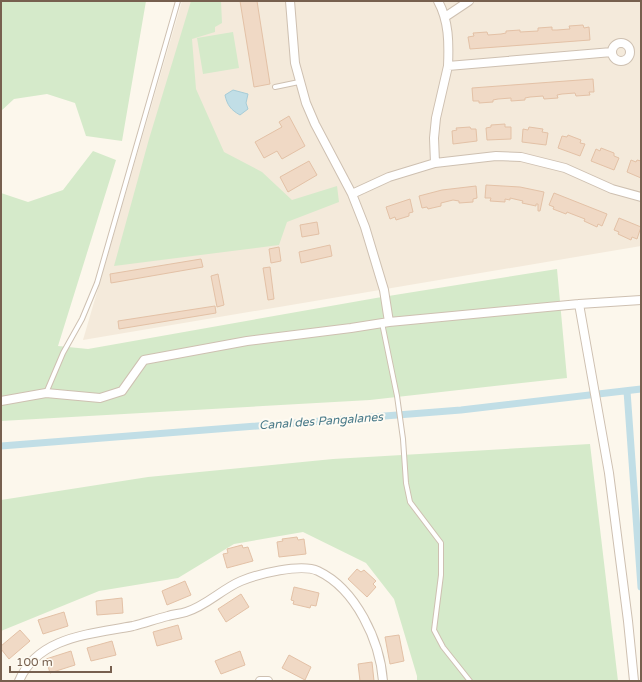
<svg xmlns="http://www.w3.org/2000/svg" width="642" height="682" font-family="'Varela Round',sans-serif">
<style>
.residential{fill:#f4eadb}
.green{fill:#d5eaca}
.water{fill:#c1dee6;stroke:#a7ccd7}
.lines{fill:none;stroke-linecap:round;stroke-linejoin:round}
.canal{stroke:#c1dee6;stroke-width:7}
.building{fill:#f0d9c5;stroke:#e3c1a6}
.lane-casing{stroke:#cec0b1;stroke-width:6}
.street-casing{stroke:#cec0b1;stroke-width:10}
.lane{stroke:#fff;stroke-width:4}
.street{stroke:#fff;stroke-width:8}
.labels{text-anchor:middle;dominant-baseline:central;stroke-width:4;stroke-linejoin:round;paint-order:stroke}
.water-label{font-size:12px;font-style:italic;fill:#497a89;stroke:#fefbf3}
</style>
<rect width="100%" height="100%" fill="#fcf7ec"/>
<path class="residential" d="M 182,1 L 641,1 L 641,246 L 83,340 Z"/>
<path class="green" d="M 1,1 L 146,1 L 122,141 L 86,136 L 75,103 L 47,94 L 14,99 L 1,111 Z
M 191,1 L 221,1 L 222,23 L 215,27 L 215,32 L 192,39 L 196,89 L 224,152 L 262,172 L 292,200 L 337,186 L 339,202 L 287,222 L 279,245 L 114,266 L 149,139 Z
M 233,32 L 239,68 L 203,74 L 197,38 Z
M 93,151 L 116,160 L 58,346 L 88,349 L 376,298 L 557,269 L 567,378 L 370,400 L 1,421 L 1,193 L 28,202 L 63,190 Z
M 590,444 L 618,681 L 417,681 L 417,676 L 394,599 L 366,563 L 303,532 L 234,544 L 178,578 L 99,591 L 1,631 L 1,500 L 148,477 L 333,459 Z"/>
<path class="water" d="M 233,90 L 248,94 L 246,103 L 248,109 L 240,115 C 231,110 227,105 225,95 Z"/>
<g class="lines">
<path class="canal" d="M 627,391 L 641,587
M 1,446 L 461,410 L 641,389"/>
</g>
<path class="building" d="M 240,1 L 257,1 L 270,84 L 254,87 Z
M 583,25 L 584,28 L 589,27 L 590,40 L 470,49 L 468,37 L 474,36 L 473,33 L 487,32 L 488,35 L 501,34 L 506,33 L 506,31 L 520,30 L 520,32 L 538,31 L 538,28 L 552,27 L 552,30 L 557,30 L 570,29 L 569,26 Z
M 593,79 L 594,92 L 589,92 L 590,95 L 576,96 L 575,93 L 562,94 L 557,95 L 558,98 L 544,99 L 543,96 L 530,97 L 525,98 L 525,100 L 511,101 L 511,98 L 498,99 L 493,100 L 493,102 L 479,103 L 479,101 L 473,101 L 472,88 Z
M 289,116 L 305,146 L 282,159 L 277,151 L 264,158 L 255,142 L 282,127 L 279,122 Z
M 505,124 L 505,127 L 511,127 L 511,139 L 487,140 L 486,128 L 491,127 L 491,125 Z
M 470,127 L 471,129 L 476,129 L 477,141 L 453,144 L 452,131 L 457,130 L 456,128 Z
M 529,127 L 543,129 L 542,132 L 548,133 L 546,145 L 522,142 L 523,129 L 528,130 Z
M 568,135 L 581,140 L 580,143 L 585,144 L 580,156 L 558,148 L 562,136 L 567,137 Z
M 601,148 L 614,153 L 614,156 L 619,158 L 614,170 L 591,161 L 596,149 L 600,151 Z
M 631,160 L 636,162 L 637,160 L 641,161 L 641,178 L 627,172 Z
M 309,161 L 317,175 L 288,192 L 280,177 Z
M 486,185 L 520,187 L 544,192 L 540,211 L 538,211 L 538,204 L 536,204 L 536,206 L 522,203 L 523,201 L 510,198 L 510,200 L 505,199 L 505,202 L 490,201 L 491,198 L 485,198 Z
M 476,186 L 477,198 L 473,199 L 473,202 L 459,203 L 459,201 L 453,200 L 441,203 L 441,206 L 428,209 L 427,207 L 422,208 L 419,196 L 442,190 Z
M 554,193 L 607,214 L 602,226 L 598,224 L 597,227 L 584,221 L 585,219 L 572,214 L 567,212 L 566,214 L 553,209 L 554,207 L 549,205 Z
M 410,199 L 413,212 L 409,213 L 409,216 L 396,220 L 395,217 L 390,219 L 386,207 Z
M 619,218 L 641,227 L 637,239 L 632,237 L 631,240 L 618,234 L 619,232 L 614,230 Z
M 317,222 L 319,234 L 302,237 L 300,225 Z
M 330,245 L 332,256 L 301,263 L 299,252 Z
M 279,247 L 281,261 L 271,263 L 269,249 Z
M 201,259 L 203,267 L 111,283 L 110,274 Z
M 270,267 L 274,299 L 268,300 L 263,268 Z
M 218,274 L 224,305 L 217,307 L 211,276 Z
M 215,306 L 216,313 L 119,329 L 118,321 Z
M 297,537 L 298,540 L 304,539 L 306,554 L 279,557 L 277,542 L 283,541 L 282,539 Z
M 242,545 L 243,548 L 248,547 L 253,561 L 227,568 L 223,554 L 228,553 L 227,549 Z
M 357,569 L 361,572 L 364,570 L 376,581 L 373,584 L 376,587 L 367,597 L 348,579 Z
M 185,581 L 191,595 L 167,605 L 162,591 Z
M 294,587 L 319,593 L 316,606 L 311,605 L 310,608 L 293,604 L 294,601 L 291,600 Z
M 241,594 L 249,607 L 226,622 L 218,609 Z
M 122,598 L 123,613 L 97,615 L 96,601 Z
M 64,612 L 68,626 L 43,634 L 38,620 Z
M 178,625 L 182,639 L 157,646 L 153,632 Z
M 20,630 L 30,641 L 9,659 L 1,649 L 1,646 Z
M 399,635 L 404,661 L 390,664 L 385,637 Z
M 112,641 L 116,655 L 91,661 L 87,648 Z
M 71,651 L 75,665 L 50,673 L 46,659 Z
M 240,651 L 245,665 L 221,674 L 215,661 Z
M 289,655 L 311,667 L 305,680 L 282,668 Z
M 372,662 L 374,681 L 360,681 L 358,664 Z"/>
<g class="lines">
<defs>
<path id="lane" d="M 275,87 L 299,82
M 382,323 L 397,396 L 403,439 L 406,483 L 410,502 L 441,543 L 441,575 L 434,630 L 443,647 L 470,681
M 46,393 L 63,353 L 82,319 L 97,283 L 178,1"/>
<path id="street" d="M 438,1 C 449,21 449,43 448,66 L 612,52
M 445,17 L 469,1
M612 52a9 9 0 1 1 18 0a9 9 0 1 1-18 0Z
M 448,66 L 436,118 L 434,138 L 435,163 L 496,156 L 521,157 L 565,168 L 612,189 L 641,197
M 352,194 L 389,177 L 435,163
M 579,304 L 609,473 L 628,621 L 634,681
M 389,322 L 579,304 L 641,300
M 1,401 L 46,393 L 100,398 L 122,391 L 144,360 L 247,341 L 351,328 L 389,322 L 384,290 L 365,227 L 352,194 L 315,124 L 306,103 L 295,63 L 290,1
M 19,681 C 38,636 92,634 133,626 C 145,623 156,619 168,616 C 174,614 180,614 186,612 C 206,606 222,589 241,581 C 258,574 301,563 318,571 C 356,589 380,641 383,681
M 260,681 L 268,681"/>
</defs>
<use href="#lane" class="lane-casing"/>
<use href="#street" class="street-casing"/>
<use href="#lane" class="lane"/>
<use href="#street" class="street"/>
</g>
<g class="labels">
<g class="water-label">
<text transform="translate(321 421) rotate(-4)">Canal des Pangalanes</text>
</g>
</g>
<rect width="642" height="682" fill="none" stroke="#77604f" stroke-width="4"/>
<path d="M10 666v6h101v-6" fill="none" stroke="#77604f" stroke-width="2"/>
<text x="16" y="666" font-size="12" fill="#77604f" stroke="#fefbf3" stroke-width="3" paint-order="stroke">100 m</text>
</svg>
